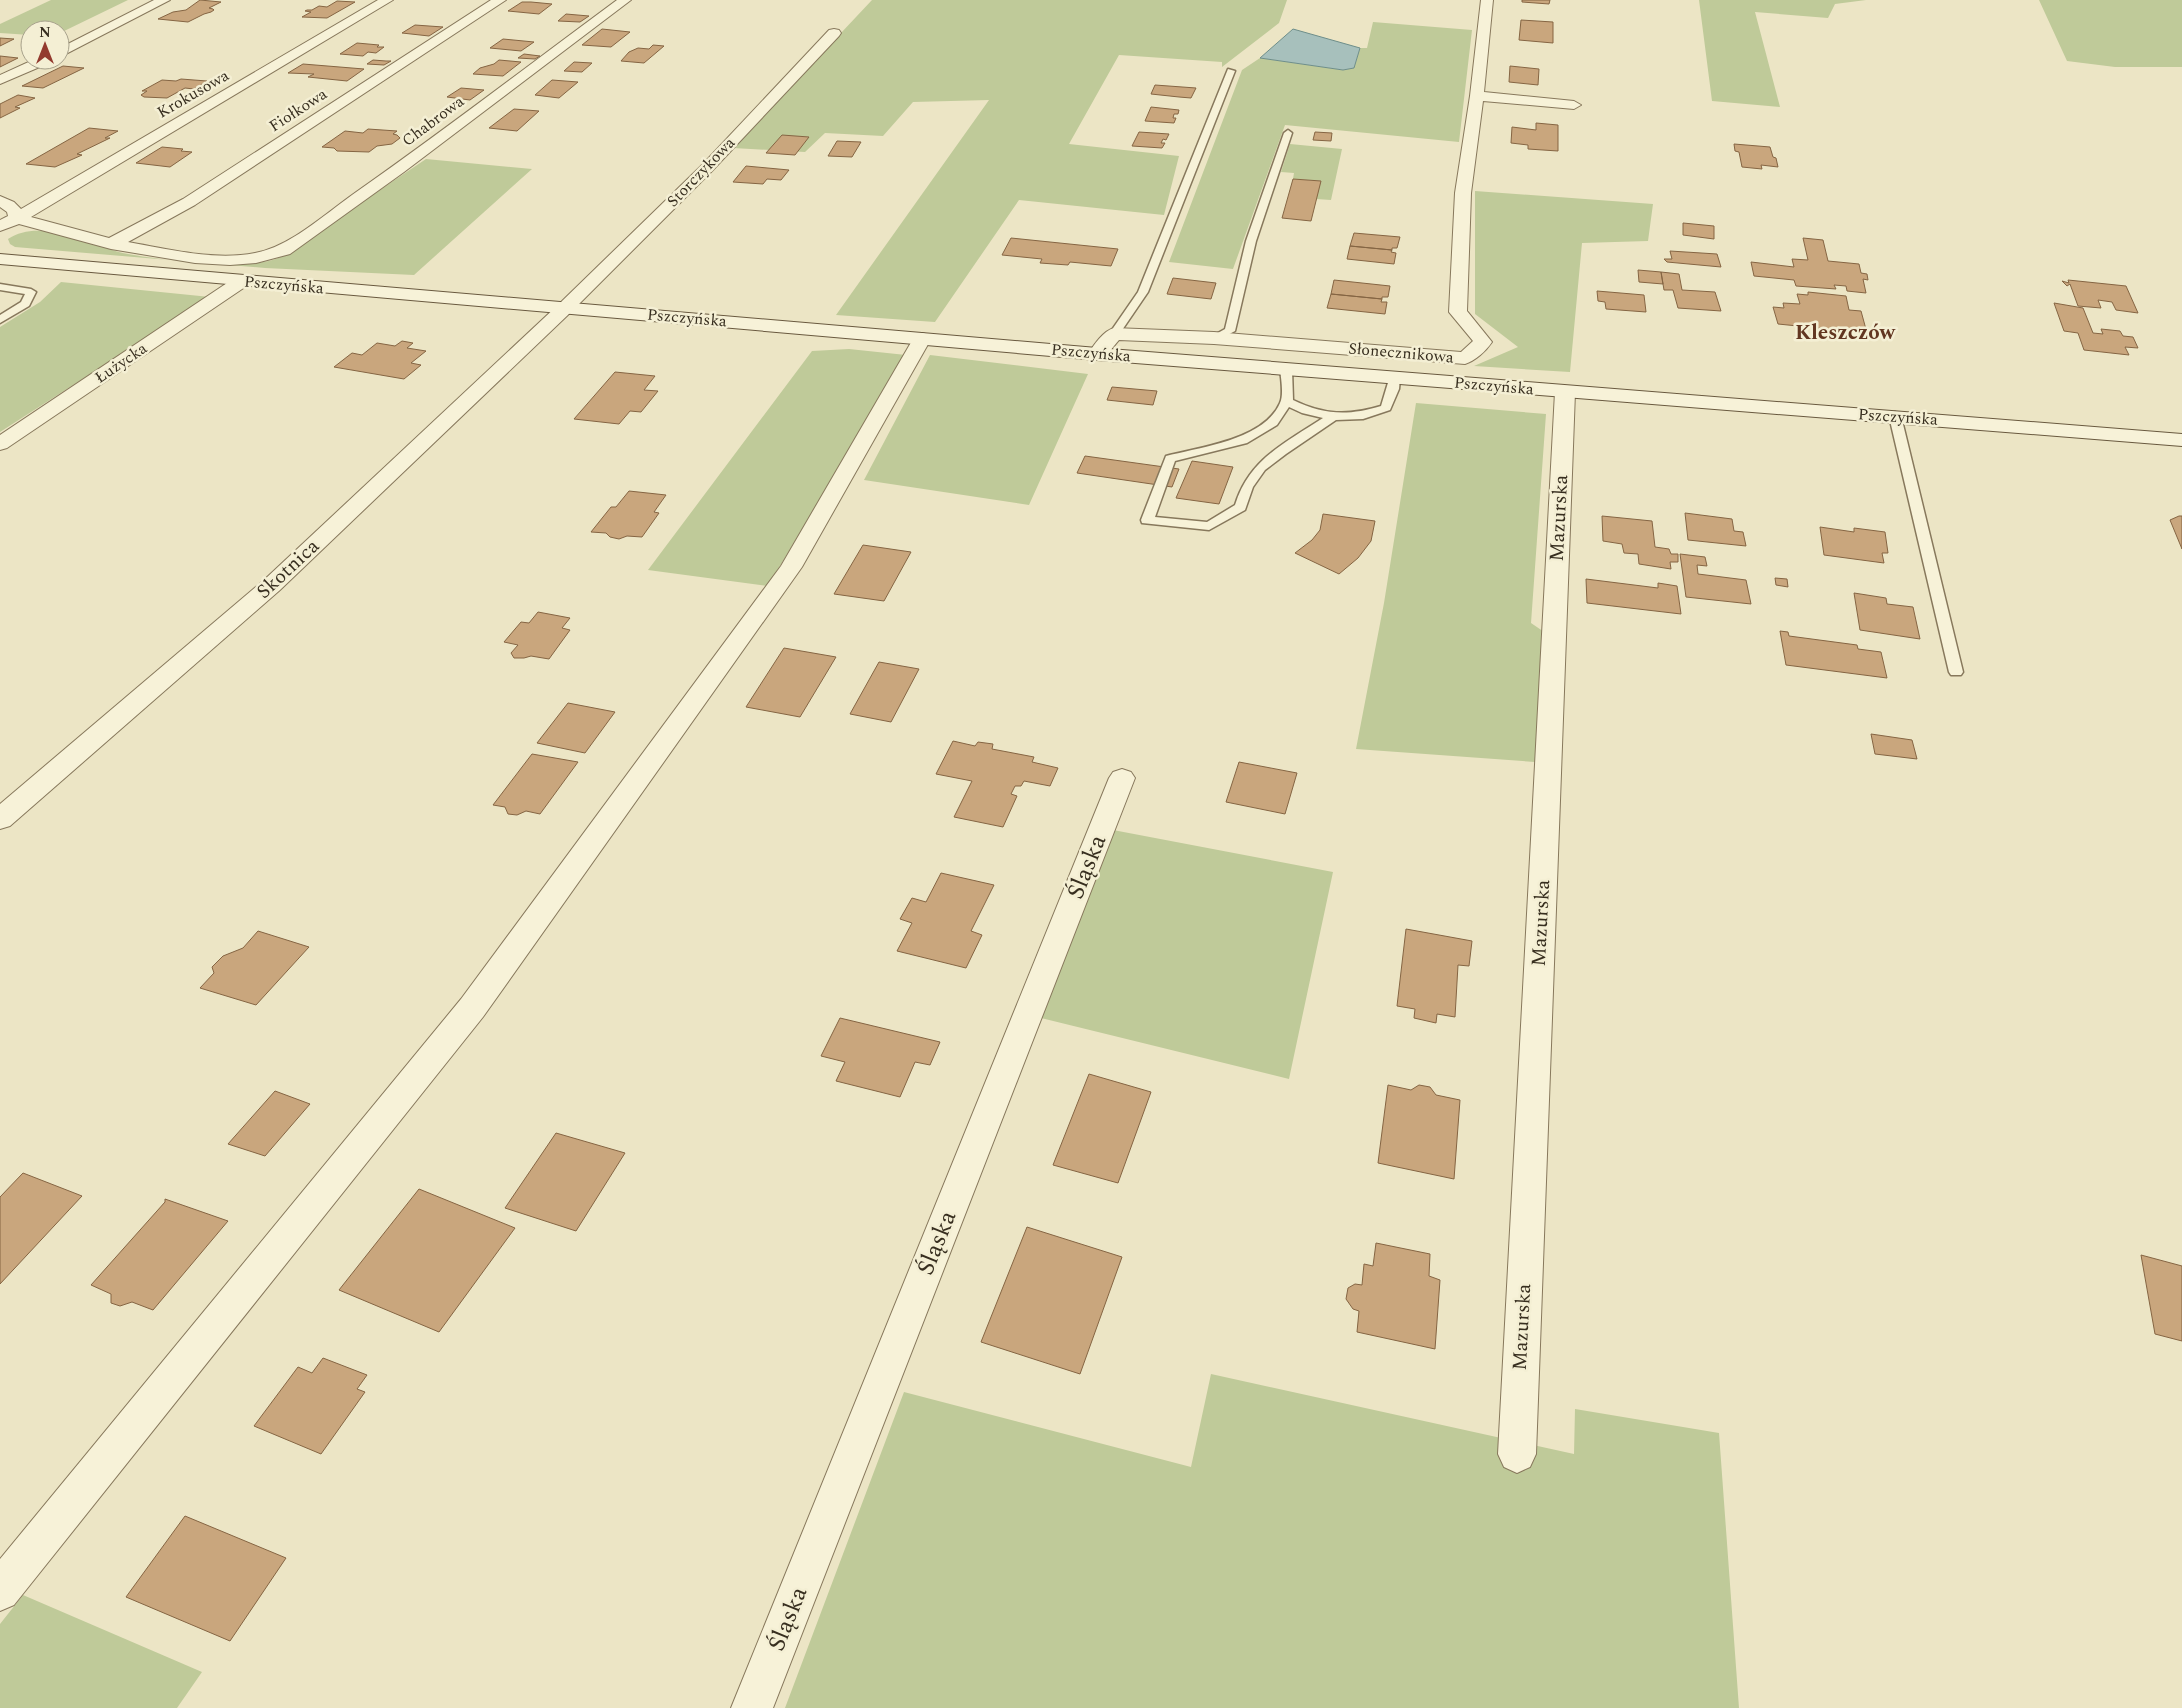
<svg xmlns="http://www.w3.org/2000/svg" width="2182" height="1708" font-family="Spectral,serif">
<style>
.green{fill:#bfca99}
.water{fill:#a7c0bc;stroke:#6e8e8a}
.building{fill:#c9a67d;stroke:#856543}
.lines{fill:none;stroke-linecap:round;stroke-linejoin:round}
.service-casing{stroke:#87785c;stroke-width:3}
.minor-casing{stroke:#87785c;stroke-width:2}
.secondary-casing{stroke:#69593f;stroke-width:2}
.service{fill:#f7f2d8;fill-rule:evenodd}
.minor{fill:#f7f2d8;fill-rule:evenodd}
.secondary{fill:#f7f2d8;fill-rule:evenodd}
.labels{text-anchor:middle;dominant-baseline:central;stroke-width:5;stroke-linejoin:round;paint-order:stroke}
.far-street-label{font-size:16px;fill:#372e1f;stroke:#f4efd4}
.street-label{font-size:20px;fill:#372e1f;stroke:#f4efd4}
.far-district-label{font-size:21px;font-weight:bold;fill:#623620;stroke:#f4efd4}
.near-street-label{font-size:24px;fill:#372e1f;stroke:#f4efd4}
</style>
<rect width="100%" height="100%" fill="#ece5c5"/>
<path class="green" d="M 51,0 L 128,0 L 60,33 L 60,30 L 30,30 L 30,35 L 0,33 L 0,24 Z
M 872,0 L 1287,0 L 1279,23 L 1222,67 L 1222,62 L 1119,55 L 1069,144 L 1179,156 L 1164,215 L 1019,200 L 935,322 L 836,315 L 989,100 L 913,102 L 883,136 L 825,133 L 805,152 L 733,148 Z
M 1699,0 L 1866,0 L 1835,4 L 1828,18 L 1755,12 L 1780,107 L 1712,101 Z
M 2039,0 L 2182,0 L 2182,67 L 2115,67 L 2067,61 Z
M 1373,22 L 1472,30 L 1459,142 L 1285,125 L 1233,269 L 1169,262 L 1242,70 L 1260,58 L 1343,70 L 1354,68 L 1360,48 L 1367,48 Z
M 1290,144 L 1342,149 L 1331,200 L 1316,199 L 1320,181 L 1293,179 L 1294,173 L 1281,172 Z
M 426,159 L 532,169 L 414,275 L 265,268 L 15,247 L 10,244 L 8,239 C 42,216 92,247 128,254 C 161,260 249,271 278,258 C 294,252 309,238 322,229 C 357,206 391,182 426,159 Z
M 1475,191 L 1653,204 L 1648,241 L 1582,243 L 1570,372 L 1474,366 L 1518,347 L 1475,314 Z
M 61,282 L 210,297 L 0,432 L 0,327 L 40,302 Z
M 849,349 L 906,355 L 768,586 L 648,570 L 812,351 Z
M 930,355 L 1088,374 L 1029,505 L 864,480 Z
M 1416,403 L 1546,414 L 1531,623 L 1553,638 L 1535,762 L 1356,749 L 1384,603 Z
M 1113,830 L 1333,872 L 1289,1079 L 1041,1018 Z
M 1211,1374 L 1574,1454 L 1575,1409 L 1719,1433 L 1739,1708 L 785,1708 L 904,1392 L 1191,1467 Z
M 23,1595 L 202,1672 L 177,1708 L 0,1708 L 0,1624 Z"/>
<path class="water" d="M 1293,29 L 1360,48 L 1354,68 L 1343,70 L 1260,58 Z"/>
<path class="building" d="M 200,0 L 221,2 L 209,8 L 213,9 L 214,10 L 211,12 L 204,14 L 188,22 L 158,19 L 173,12 L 186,10 Z
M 1522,0 L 1550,0 L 1549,4 L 1522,2 Z
M 337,1 L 355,2 L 327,18 L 302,17 L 311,12 L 305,11 L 307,10 L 312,10 L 319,6 L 327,7 Z
M 522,2 L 531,2 L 552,4 L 539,14 L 508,11 Z
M 566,14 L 589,16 L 580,22 L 558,21 Z
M 1521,20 L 1553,22 L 1553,43 L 1519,40 Z
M 415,25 L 443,27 L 429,36 L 402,33 Z
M 602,29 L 630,32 L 611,47 L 582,45 Z
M 0,38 L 14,39 L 0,46 Z
M 503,39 L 534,42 L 521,51 L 490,48 Z
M 357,43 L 379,45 L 377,47 L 384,47 L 376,53 L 368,52 L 363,56 L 340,54 Z
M 653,45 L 664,46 L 644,63 L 621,61 L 629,52 L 638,48 L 649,49 Z
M 524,54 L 540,56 L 535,59 L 518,58 Z
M 0,56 L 18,58 L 0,67 Z
M 373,60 L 386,61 L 391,61 L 384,65 L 367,64 Z
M 499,60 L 521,62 L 503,76 L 473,74 L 480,68 L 494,64 Z
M 574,62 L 592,63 L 582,72 L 564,71 Z
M 303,64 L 364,69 L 347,81 L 308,77 L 314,74 L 288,73 Z
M 63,66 L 84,68 L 43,88 L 22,86 Z
M 1510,66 L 1539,69 L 1538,85 L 1509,82 Z
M 181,79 L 207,81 L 194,89 L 185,88 L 167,98 L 144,97 L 141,95 L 147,91 L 142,91 L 162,80 L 176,81 Z
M 552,80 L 578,82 L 559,98 L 535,95 Z
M 1155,85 L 1196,88 L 1191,98 L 1179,97 L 1151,94 Z
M 461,88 L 484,90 L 470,100 L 447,97 Z
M 18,95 L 35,98 L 15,107 L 20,108 L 0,118 L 0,104 Z
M 1151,107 L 1179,110 L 1178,114 L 1174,114 L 1173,118 L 1176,118 L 1174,123 L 1145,121 Z
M 514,109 L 539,111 L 517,131 L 489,128 Z
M 1536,123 L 1558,125 L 1558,151 L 1528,149 L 1528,145 L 1511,143 L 1512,127 L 1536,130 Z
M 89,128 L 118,131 L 105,138 L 110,138 L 77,154 L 82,155 L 55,167 L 26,164 Z
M 368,129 L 397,131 L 393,134 L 397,135 L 400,138 L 392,144 L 377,146 L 369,152 L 337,151 L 334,148 L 322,147 L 345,131 L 363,133 Z
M 1139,132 L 1169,134 L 1166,140 L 1163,139 L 1161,143 L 1165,143 L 1162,148 L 1132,146 Z
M 1315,132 L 1332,133 L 1331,141 L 1313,140 Z
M 782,135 L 809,137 L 795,155 L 766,153 Z
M 837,141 L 861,142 L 852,157 L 828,156 Z
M 1734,144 L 1770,147 L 1773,157 L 1776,158 L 1778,167 L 1761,165 L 1762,169 L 1742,167 L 1739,152 L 1735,151 Z
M 162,147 L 183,149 L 181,151 L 192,152 L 170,167 L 136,163 Z
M 746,166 L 789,170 L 781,180 L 767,179 L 763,184 L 733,182 Z
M 1293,179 L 1321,181 L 1311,221 L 1282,218 Z
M 1683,223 L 1714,226 L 1714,239 L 1683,235 Z
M 1354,233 L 1400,237 L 1397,248 L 1392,248 L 1392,250 L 1350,246 Z
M 1011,238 L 1118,249 L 1111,266 L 1070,262 L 1068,265 L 1040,263 L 1042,259 L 1002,255 Z
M 1803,238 L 1823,240 L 1828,261 L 1859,264 L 1861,273 L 1867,274 L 1868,280 L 1863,279 L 1866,293 L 1847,291 L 1846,286 L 1834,285 L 1836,289 L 1796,286 L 1794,280 L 1754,276 L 1751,262 L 1794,267 L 1792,259 L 1808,260 Z
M 1350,246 L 1392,250 L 1391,252 L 1396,253 L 1394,264 L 1347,259 Z
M 1670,251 L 1717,254 L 1721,267 L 1667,262 L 1664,259 L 1672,259 Z
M 1638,270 L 1661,272 L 1663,284 L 1639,282 Z
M 1661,272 L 1679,274 L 1682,290 L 1715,292 L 1721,311 L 1678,308 L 1673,290 L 1664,290 Z
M 1173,278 L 1216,283 L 1211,299 L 1167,294 Z
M 1334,280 L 1390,286 L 1388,297 L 1382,297 L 1382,299 L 1331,294 Z
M 2068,280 L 2126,286 L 2138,313 L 2116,310 L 2112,302 L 2098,300 L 2101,308 L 2078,306 L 2070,284 L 2067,286 L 2062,281 L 2069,283 Z
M 1597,291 L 1644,295 L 1646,312 L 1606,309 L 1605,302 L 1598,301 Z
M 1808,292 L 1846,296 L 1849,310 L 1861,311 L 1867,333 L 1778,324 L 1773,307 L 1784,308 L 1783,303 L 1800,304 L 1797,294 L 1808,295 Z
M 1331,294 L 1382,299 L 1381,302 L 1387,302 L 1385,314 L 1327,308 Z
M 2054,303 L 2083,308 L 2093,333 L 2103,334 L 2101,329 L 2120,331 L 2123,336 L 2133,337 L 2138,348 L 2125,347 L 2129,355 L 2084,350 L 2078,333 L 2064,331 Z
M 402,341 L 413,343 L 407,348 L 426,351 L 411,363 L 421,365 L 404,379 L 334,367 L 352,353 L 362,355 L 377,343 L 395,346 Z
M 615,372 L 655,376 L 644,390 L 658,391 L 641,412 L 630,411 L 619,424 L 574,419 Z
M 1112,387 L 1157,391 L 1153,405 L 1107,400 Z
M 1085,456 L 1179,469 L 1172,487 L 1077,473 Z
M 1192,461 L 1233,467 L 1219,504 L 1176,498 Z
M 629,491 L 666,495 L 654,512 L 659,513 L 642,537 L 627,536 L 619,539 L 610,537 L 606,533 L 591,532 L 611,507 L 616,507 Z
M 1685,513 L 1732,519 L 1734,531 L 1743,532 L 1746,546 L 1688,540 Z
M 1323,514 L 1375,521 L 1371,541 L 1358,558 L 1339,574 L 1295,553 L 1312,540 L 1320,530 Z
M 1602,516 L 1652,521 L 1655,547 L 1669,549 L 1671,554 L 1678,554 L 1678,562 L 1670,562 L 1671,569 L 1639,564 L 1638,554 L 1624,553 L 1622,544 L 1603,541 Z
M 2179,516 L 2182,516 L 2182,549 L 2170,520 Z
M 1820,527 L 1854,532 L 1854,528 L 1885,532 L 1888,553 L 1882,553 L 1884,563 L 1824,555 Z
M 863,545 L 911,552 L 884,601 L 834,594 Z
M 1680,554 L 1705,557 L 1707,566 L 1697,565 L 1698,574 L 1746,580 L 1751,604 L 1686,597 Z
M 1775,578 L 1787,579 L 1788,587 L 1776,585 Z
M 1586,579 L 1658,588 L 1658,583 L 1677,586 L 1681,614 L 1587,603 Z
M 1854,593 L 1886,598 L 1887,604 L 1913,607 L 1920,639 L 1860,630 Z
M 538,612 L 570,618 L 562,628 L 570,630 L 549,659 L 531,656 L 524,658 L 514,658 L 511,653 L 518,645 L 504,642 L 521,622 L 529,623 Z
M 1780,631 L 1788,632 L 1789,636 L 1857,645 L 1858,649 L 1881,652 L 1887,678 L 1786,665 Z
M 784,648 L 836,657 L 800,717 L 746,707 Z
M 879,662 L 919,669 L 891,722 L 850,714 Z
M 568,703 L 615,712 L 585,753 L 537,743 Z
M 1871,734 L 1912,740 L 1917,759 L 1875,754 Z
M 953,741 L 975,746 L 978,742 L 993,744 L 992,749 L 1034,757 L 1032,762 L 1058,768 L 1050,786 L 1024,781 L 1021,786 L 1015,786 L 1011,794 L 1017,796 L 1003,827 L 954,817 L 972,781 L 936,774 Z
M 532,754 L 578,762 L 540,814 L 526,811 L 517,815 L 508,814 L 505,807 L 493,805 Z
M 1239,762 L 1297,773 L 1285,814 L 1226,802 Z
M 941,873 L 994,885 L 971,931 L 982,935 L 966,968 L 897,951 L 912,923 L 900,919 L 912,898 L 926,902 Z
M 1406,929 L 1472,941 L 1469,966 L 1458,965 L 1455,1017 L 1437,1014 L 1436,1023 L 1414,1018 L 1415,1009 L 1397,1006 Z
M 258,931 L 309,947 L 256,1005 L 200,988 L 214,973 L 212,967 L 223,956 L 243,948 Z
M 840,1018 L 940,1042 L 930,1065 L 915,1062 L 900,1097 L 836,1081 L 845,1062 L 821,1056 Z
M 1089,1074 L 1151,1092 L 1118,1183 L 1053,1165 Z
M 1388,1085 L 1411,1090 L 1419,1085 L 1430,1087 L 1436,1095 L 1460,1100 L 1454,1179 L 1378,1163 Z
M 275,1091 L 310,1104 L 265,1156 L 228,1144 Z
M 556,1133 L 625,1153 L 576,1231 L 505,1208 Z
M 23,1173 L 82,1196 L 0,1284 L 0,1197 Z
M 419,1189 L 515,1228 L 439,1332 L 339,1290 Z
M 165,1199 L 228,1221 L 153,1310 L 132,1302 L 120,1306 L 111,1303 L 111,1294 L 91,1285 L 165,1202 Z
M 1027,1227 L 1122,1257 L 1080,1374 L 981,1342 Z
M 1376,1243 L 1430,1254 L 1429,1276 L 1440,1280 L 1435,1349 L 1357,1332 L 1359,1311 L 1353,1309 L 1346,1299 L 1348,1288 L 1355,1284 L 1362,1285 L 1364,1264 L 1373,1266 Z
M 2141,1255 L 2182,1266 L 2182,1341 L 2155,1334 Z
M 323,1358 L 367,1375 L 357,1389 L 365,1392 L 321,1454 L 254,1426 L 298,1367 L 312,1373 Z
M 185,1516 L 286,1558 L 230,1641 L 126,1597 Z"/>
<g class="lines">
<defs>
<path id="service" d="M 1228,69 L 1235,71 L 1148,292 L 1118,336 L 1110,336 L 1109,334 L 1138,292 Z
M 1288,130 L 1292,133 L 1256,241 L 1235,331 L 1218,340 L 1210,340 L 1209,338 L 1225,329 L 1246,241 L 1284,133 Z
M 0,284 L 31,289 L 36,292 L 29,306 L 0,323 L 0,315 L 21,302 L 25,294 L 0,290 Z
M 1286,366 L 1292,369 L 1293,400 C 1324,415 1348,416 1381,406 L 1390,376 L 1394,375 L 1400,378 L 1399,389 L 1390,410 L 1363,419 L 1336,420 L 1286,454 L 1265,470 L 1253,487 L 1245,510 L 1209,530 L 1142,523 L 1141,520 L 1166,456 C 1200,447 1264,440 1280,403 C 1284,395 1281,378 1280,369 ZM 1289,407 L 1302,413 L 1323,418 C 1285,443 1249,459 1235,505 L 1207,522 L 1155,517 L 1175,461 L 1247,443 L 1277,425 Z
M 1895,412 L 1901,416 L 1963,672 L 1961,675 L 1951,675 L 1949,672 L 1889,416 Z"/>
<path id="minor" d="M 154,0 L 170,0 L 60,57 L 60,48 Z
M 378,0 L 393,0 L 31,217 L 109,238 L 183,199 L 491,0 L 506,0 L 195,205 L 128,242 C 169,249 214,261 255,253 C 289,247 324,215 352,195 C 442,132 529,65 617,0 L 631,0 L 404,172 L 290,254 L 256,263 L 230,265 L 195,263 L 111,249 L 19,224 L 0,231 L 0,220 L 8,216 L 7,212 L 0,207 L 0,196 L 14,202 L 21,209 Z
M 1481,0 L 1493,0 L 1484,92 L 1574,101 L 1581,105 L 1574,109 L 1483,101 L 1471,193 L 1467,311 L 1492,342 C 1486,351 1475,361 1465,364 L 1214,344 L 1119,340 C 1110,350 1105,362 1090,358 L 1088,354 C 1094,345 1103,331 1114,328 L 1214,332 L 1461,352 L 1473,341 L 1449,312 L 1455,193 L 1470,96 Z
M 834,29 L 839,30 L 841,33 L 839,36 L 712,171 L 571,312 L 280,590 L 10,826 L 0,829 L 0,804 L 264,580 L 559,304 L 702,165 L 829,30 Z
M 33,60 L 51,60 L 49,63 L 0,84 L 0,75 Z
M 242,276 L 248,277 L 251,281 L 248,285 L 7,448 L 0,450 L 0,435 L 236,277 Z
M 922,333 L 929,335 L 931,339 L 802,567 L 483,1017 L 14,1605 L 0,1611 L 0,1559 L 461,999 L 781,566 L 913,339 L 915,335 Z
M 1565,386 L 1572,388 L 1575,392 L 1536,1454 L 1530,1467 L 1517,1473 L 1504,1467 L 1498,1454 L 1555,392 L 1558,388 Z
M 1122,769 L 1131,772 L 1135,778 L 773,1708 L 731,1708 L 1109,778 L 1113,772 Z"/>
<path id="secondary" d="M 0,254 L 1097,348 L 2182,434 L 2182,446 L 1097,360 L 0,264 Z"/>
</defs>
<use href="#service" class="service-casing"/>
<use href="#minor" class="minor-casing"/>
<use href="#secondary" class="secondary-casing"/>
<use href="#service" class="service"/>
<use href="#minor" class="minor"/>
<use href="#secondary" class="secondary"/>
</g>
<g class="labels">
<g class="far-street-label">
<text transform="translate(193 94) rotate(-30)">Krokusowa</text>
<text transform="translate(298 110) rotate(-33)">Fiołkowa</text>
<text transform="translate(433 121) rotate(-37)">Chabrowa</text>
<text transform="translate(701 172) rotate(-46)">Storczykowa</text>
<text transform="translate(284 285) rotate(5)">Pszczyńska</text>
<text transform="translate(687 318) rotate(5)">Pszczyńska</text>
<text transform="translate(1091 353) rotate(5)">Pszczyńska</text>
<text transform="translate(1401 353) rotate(5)">Słonecznikowa</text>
<text transform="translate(121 363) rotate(-34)">Łużycka</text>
<text transform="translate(1494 386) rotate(5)">Pszczyńska</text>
<text transform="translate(1898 417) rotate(4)">Pszczyńska</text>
</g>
<g class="street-label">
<text transform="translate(1559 518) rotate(-87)">Mazurska</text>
<text transform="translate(288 569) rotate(-43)">Skotnica</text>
<text transform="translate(1541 923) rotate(-87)">Mazurska</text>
<text transform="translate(1522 1327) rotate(-87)">Mazurska</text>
</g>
<g class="far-district-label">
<text x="1845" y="333">Kleszczów</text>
</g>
<g class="near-street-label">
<text transform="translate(1087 867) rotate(-68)">Śląska</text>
<text transform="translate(937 1243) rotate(-68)">Śląska</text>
<text transform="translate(788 1619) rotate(-68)">Śląska</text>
</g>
</g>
<g transform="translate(45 45)"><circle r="24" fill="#f4efd4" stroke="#a8a28c"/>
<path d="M0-4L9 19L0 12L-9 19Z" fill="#933a2e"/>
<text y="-8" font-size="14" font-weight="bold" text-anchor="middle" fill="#372e1f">N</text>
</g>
</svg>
